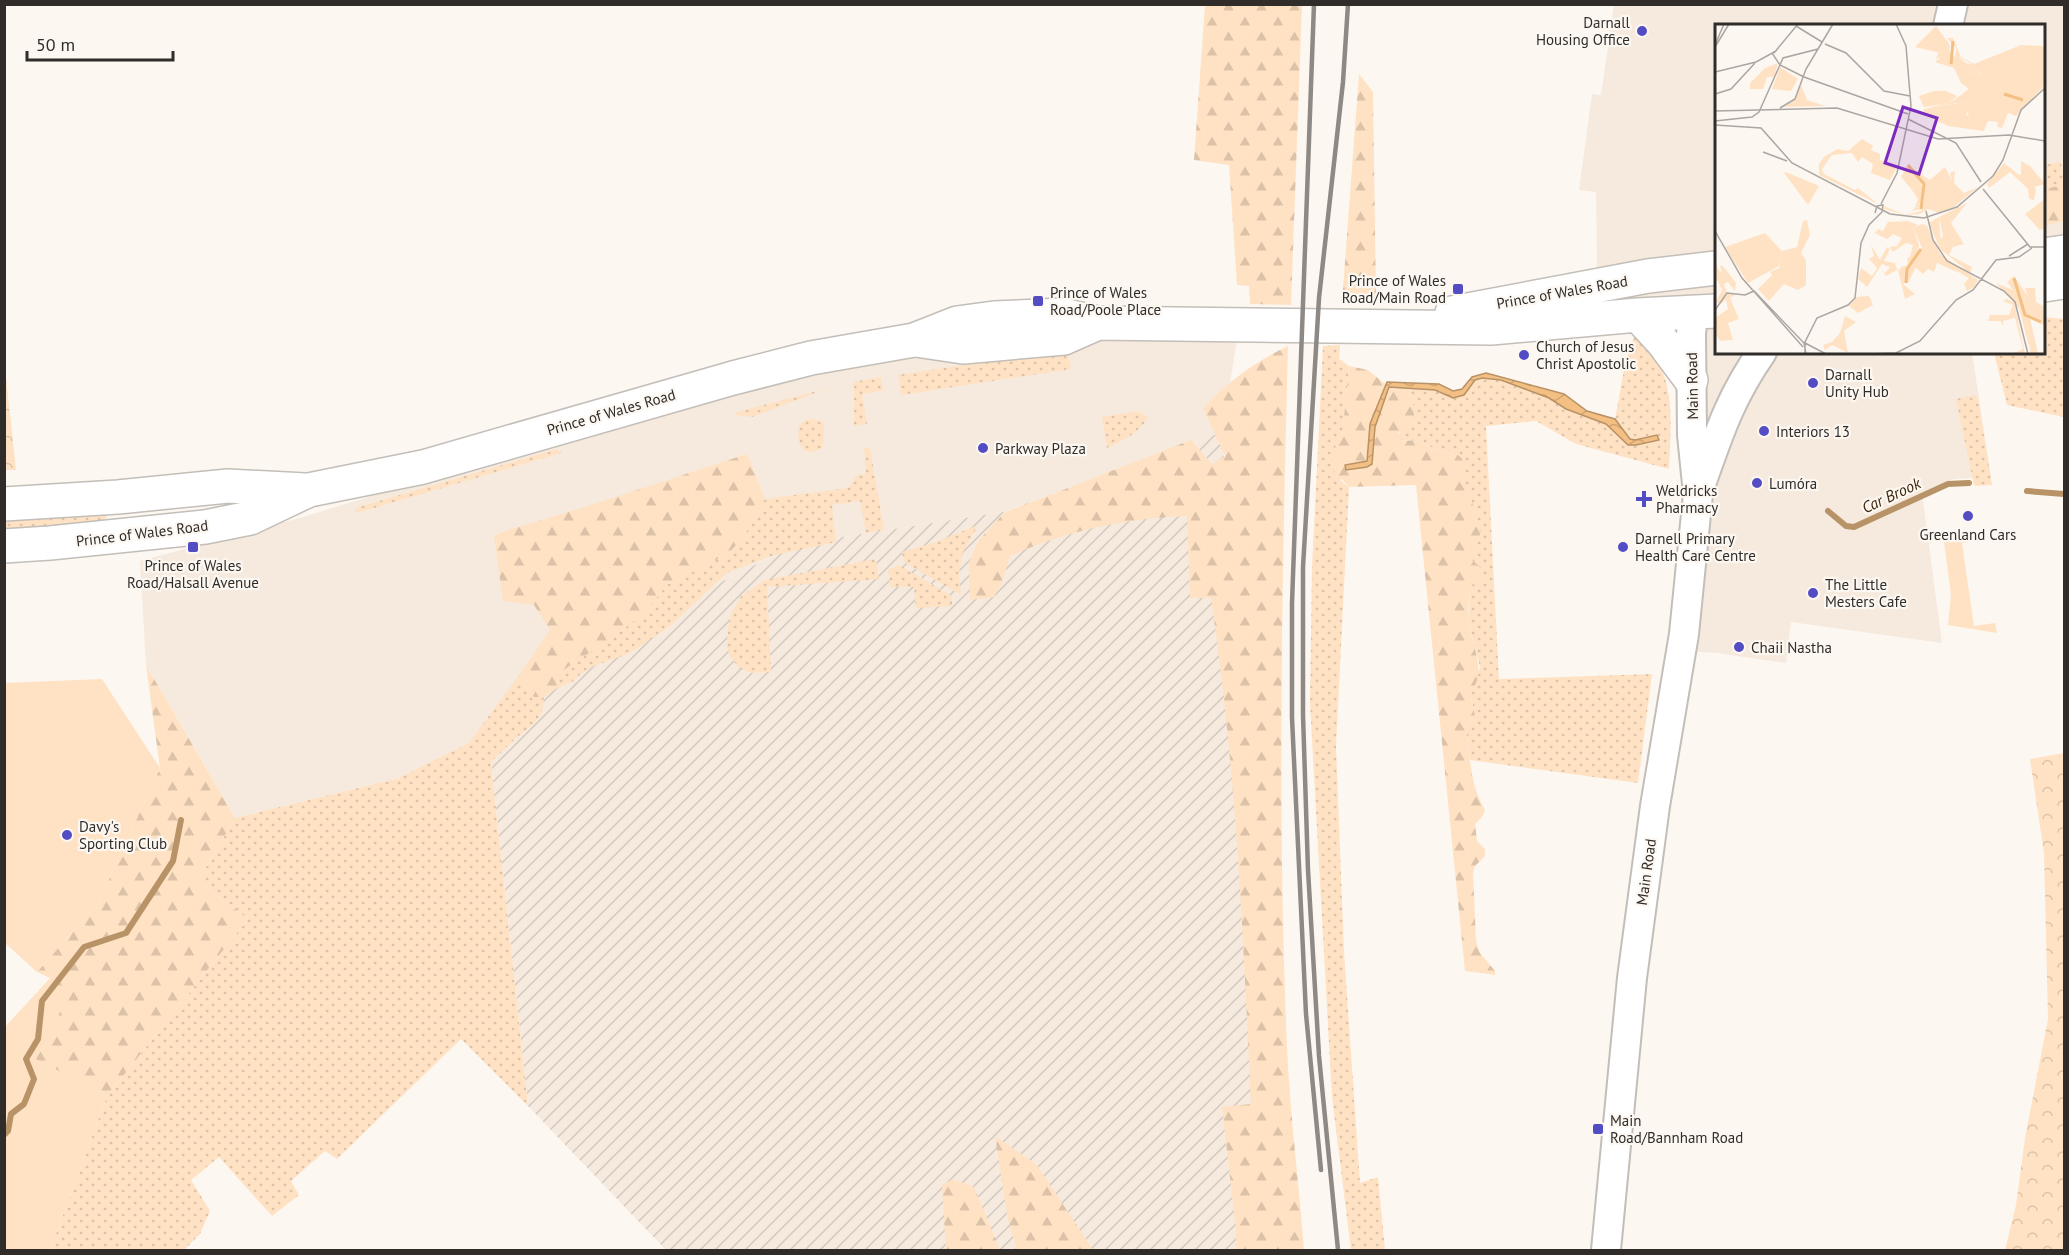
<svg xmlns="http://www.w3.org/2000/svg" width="2069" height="1255" font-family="'PT Sans',sans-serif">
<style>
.built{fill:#f6eade}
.industrial{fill:url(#industrial-furrows)}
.grass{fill:url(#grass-dots)}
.forest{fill:url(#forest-firs)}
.park{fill:url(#park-crowns)}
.garden{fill:#ffe2c3}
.water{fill:url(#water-waves);stroke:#b89368;stroke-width:1.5}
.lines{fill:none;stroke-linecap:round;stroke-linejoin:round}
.stream{stroke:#b89368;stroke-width:6}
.secondary-casing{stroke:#c3beb8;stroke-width:32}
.highway-casing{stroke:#c3beb8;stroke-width:36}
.secondary{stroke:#fff;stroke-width:28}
.highway{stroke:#fff;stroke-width:33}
.rail{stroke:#8e8985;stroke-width:4.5}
.poi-dot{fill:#534dc4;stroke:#fdf7f1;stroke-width:2}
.labels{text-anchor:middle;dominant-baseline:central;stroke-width:4.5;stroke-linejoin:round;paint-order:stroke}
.poi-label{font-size:15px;fill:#2f2c2a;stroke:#fdf7f1;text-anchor:start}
.street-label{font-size:15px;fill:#2f2c2a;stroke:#fdf7f1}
.water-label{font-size:16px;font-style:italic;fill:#3d280d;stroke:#fdf7f1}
.inset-river{fill:none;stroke:#f3bf83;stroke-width:3}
.inset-road{fill:none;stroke:#aba6a1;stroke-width:1.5}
.view{fill:#7b2cbf;fill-opacity:0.15;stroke:#7b2cbf;stroke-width:3}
.inset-edge{fill:none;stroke:#2f2c2a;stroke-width:3}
</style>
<defs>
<pattern id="industrial-furrows" width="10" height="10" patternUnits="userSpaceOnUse" patternTransform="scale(1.5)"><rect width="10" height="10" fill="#f6eade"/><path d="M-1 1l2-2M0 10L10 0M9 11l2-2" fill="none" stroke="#d3c9bf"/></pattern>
<pattern id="grass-dots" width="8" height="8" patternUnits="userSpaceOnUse" patternTransform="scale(1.5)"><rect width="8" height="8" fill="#ffe2c3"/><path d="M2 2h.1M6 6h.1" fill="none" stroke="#dbc2a8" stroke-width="1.8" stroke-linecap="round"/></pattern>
<pattern id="forest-firs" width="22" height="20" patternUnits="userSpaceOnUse" patternTransform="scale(1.5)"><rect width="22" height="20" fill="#ffe2c3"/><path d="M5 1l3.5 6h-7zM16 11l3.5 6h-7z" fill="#dbc2a8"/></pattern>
<pattern id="park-crowns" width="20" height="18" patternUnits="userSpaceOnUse" patternTransform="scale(1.5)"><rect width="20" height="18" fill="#ffe2c3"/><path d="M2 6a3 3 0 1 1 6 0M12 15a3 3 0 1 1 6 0" fill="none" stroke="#dbc2a8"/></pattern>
<pattern id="water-waves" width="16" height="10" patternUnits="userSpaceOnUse" patternTransform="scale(1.5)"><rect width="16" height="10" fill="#f3bf83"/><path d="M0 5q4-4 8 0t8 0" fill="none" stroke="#d1a471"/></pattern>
</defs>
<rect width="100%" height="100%" fill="#fdf7f1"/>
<path class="built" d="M 1614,5 L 2064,5 L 2064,260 L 2044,263 L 2044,26 L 1716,26 L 1716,352 L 1972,353 L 1991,477 L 1954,479 L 1922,493 L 1942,643 L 1791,622 L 1786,663 L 1717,653 L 1681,651 L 1701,298 L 1595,297 L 1597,259 L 1596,192 L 1579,190 L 1592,94 L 1601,95 Z
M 930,315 L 1240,321 L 1222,432 L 1003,512 L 797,544 L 616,635 L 557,688 L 544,697 L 542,712 L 535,723 L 516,738 L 399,778 L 235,818 L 146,665 L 140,561 L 303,517 L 583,431 Z"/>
<path class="industrial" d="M 1222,432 L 1277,1250 L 666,1250 L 528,1106 L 491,761 L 516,738 L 535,723 L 542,712 L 544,697 L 557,688 L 616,635 L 797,544 L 1003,512 Z"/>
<path class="grass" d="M 2061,162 L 2064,185 L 2044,189 L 2044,165 Z
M 2044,317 L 2064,319 L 2064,417 L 2007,405 L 1994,353 L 2044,352 Z
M 1634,336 C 1643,346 1656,356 1661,368 C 1675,399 1670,437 1669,469 L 1576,444 L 1536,421 L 1486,426 L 1499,679 L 1652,674 L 1638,783 L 1470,760 L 1466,728 L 1475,716 L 1470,692 L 1480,667 L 1468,621 L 1470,590 L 1472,585 L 1471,559 L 1475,515 L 1461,474 L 1451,452 L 1443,453 L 1419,441 L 1400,440 L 1397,436 L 1415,415 L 1410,388 L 1435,390 L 1453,398 L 1464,395 L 1475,380 L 1482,378 L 1501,380 L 1549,398 L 1566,409 L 1606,424 L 1623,441 L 1658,440 L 1657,435 L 1635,440 L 1630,439 L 1615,419 L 1625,365 Z
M 1340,345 L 1339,359 L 1349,366 L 1342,438 L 1335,448 L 1341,481 L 1349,487 L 1336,746 L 1344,952 L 1360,1183 L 1378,1177 L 1385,1250 L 1351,1250 L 1332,1097 L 1310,703 L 1312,568 L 1323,346 Z
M 1059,355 L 1068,356 L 1071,369 L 901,395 L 898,375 L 957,366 Z
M 881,377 L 883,390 L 862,394 L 867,424 L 854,426 L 854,382 Z
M 825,389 L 752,417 L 735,415 L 735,413 L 737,412 Z
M 1975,395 L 1978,399 L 1992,485 L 1974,486 L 1956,399 Z
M 1138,411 L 1148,417 C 1140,433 1122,441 1107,448 L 1102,417 Z
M 814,419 L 824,423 L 823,447 C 803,461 796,443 799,426 L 805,420 Z
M 864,448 L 870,448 L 884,530 L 866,533 L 860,501 L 832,505 L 836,542 L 771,556 L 727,573 L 669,627 L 628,654 L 596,665 L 582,673 L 572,682 L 557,688 L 559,673 L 616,635 L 643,613 L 668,584 L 728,554 L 744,536 L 765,499 L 848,488 L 857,475 L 866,474 Z
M 557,449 L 561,453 L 364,511 L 356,512 L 355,508 Z
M 102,507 L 107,517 L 99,526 L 5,535 L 5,514 Z
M 978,525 L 963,552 L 959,573 L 961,595 L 904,562 L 902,552 L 933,543 Z
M 876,559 L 879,579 L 767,587 L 771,672 L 751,673 L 739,668 L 730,656 L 727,647 L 728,627 L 731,614 L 741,596 L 765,580 Z
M 899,565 L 952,596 L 952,606 L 916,608 L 914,587 L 890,587 L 888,570 Z
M 519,675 L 534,697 L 544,697 L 542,712 L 535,723 L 516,738 L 491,762 L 528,1106 L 461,1039 L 337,1159 L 325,1151 L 291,1181 L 299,1195 L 272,1216 L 219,1157 L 191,1180 L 210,1211 L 200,1234 L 184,1250 L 50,1250 L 107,1096 L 248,919 L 198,881 L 235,818 L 399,778 L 469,743 Z"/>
<path class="forest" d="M 1205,5 L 1302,5 L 1291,305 L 1250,304 L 1249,286 L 1237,285 L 1229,165 L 1194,160 Z
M 1359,74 L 1373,92 L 1376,297 L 1342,302 Z
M 2064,185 L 2064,221 L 2044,226 L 2044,189 Z
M 1288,346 C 1282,579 1277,813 1287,1047 C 1290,1115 1299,1183 1304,1250 L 1236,1250 L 1236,1230 L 1222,1107 L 1251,1104 C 1243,935 1236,766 1211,598 L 1190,598 L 1187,516 C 1128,518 1065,531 1010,556 L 1002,582 L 994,597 L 970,600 L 969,562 L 979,540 L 1004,513 L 1191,440 L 1212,464 L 1225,456 L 1203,408 C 1227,382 1256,361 1288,346 Z
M 1349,366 L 1368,370 L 1389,387 L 1410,388 C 1414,409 1422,423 1398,433 L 1400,440 L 1419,441 L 1443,453 C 1454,451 1461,454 1465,465 L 1461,474 C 1467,490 1479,516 1480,533 C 1480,544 1473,550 1471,559 L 1480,567 L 1481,579 L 1472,585 L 1470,590 C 1469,601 1467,613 1469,624 C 1472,646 1488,673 1470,692 L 1475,716 L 1466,728 C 1470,757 1470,785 1485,810 L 1482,817 L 1475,824 L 1477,841 L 1485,849 L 1485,856 L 1475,866 L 1473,872 L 1476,941 L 1480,953 L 1495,971 L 1495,975 L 1465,971 L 1416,485 L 1349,487 L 1334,471 L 1332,461 L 1335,448 L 1342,437 Z
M 747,454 L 765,499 L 744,536 L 728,554 L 668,584 L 644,613 L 616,635 L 559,673 L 557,688 L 544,697 L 534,697 L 519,675 L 550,630 L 534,605 L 503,601 L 494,536 L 508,530 L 591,505 Z
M 146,665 L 235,818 L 198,881 L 248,919 L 107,1096 L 33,1058 L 50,1042 L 50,978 L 37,972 L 98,903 L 160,768 Z
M 995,1136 L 1037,1165 L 1093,1250 L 1017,1250 L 1008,1220 Z
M 953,1179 L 974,1187 L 1000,1250 L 946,1250 L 942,1185 Z"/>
<path class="park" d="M 4,368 L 5,368 L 16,470 L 5,470 Z
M 2064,753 L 2064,1250 L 2005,1250 L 2016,1205 L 2025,1138 L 2048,1019 L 2044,853 L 2030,759 Z"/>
<path class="garden" d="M 1981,537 L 1981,540 L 1962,543 L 1974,626 L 1995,623 L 1997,633 L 1948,625 L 1951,595 L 1944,542 Z
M 102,679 L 160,768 L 98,903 L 37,972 L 5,943 L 5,683 Z
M 50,978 L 60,1011 L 50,1042 L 34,1058 L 107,1096 L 50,1250 L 5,1250 L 5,1027 Z"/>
<path class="water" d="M 1486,373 L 1564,394 L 1587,411 L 1615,419 L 1630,439 L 1635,440 L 1657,435 L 1659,440 L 1636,445 L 1628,445 L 1606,424 L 1566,409 L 1549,398 L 1501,380 L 1482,378 L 1475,380 L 1464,395 L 1453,398 L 1435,390 L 1389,387 L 1375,427 L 1372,464 L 1367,467 L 1346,470 L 1345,465 L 1367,461 L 1370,424 L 1387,382 L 1439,384 L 1453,391 L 1462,389 L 1472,377 Z"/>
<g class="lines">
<path class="stream" d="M 2027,491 L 2064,494
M 1828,511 L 1846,526 L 1854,527 L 1948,484 L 1969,483
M 4,1135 L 8,1131 L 11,1114 L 24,1104 L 34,1079 L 26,1059 L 38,1039 L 42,1001 L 84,947 L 126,933 L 173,861 L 181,820"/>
<defs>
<path id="secondary" d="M 1948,26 L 1953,4
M 1701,484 C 1719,433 1730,398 1762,352
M 1606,1250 L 1632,978 L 1655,806 L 1684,634 L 1698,494 L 1692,435 L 1691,334 L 1693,312"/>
<path id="highway" d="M 2044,255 L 2064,252
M 2044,285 L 2064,282
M 1452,313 L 1648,276 L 1716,268
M 1638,315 L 1662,341 L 1691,380
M 916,340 L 963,347 L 1064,338 L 1098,323
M 4,504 L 118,497 L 228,486 L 305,490
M 4,546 L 50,543 L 205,527 L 250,518 L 309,490 L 423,467 L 733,378 L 811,358 L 914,340 L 957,323 L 994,318 L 1063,315 L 1098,323 L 1491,328 L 1638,315 L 1716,311"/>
</defs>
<use href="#secondary" class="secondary-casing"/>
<use href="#highway" class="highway-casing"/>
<use href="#secondary" class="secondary"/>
<use href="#highway" class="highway"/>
<path class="rail" d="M 1314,4 L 1292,603 L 1292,718 L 1306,1014 L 1321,1170
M 1338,1250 L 1319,1056 L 1308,870 L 1303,715 L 1303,567 L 1319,298 L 1343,82 L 1348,4"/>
</g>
<g class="poi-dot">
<circle cx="1642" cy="31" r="6"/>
<rect x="1452" y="283" width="12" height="12" rx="3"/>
<rect x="1032" y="295" width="12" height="12" rx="3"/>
<circle cx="1524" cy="355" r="6"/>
<circle cx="1813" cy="383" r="6"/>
<circle cx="1764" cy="431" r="6"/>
<circle cx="983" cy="448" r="6"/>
<circle cx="1757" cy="483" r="6"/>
<path d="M1641 490h6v6h6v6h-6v6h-6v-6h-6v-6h6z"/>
<circle cx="1968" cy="516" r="6"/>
<rect x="187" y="541" width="12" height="12" rx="3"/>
<circle cx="1623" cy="547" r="6"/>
<circle cx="1813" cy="593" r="6"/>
<circle cx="1739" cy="647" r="6"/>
<circle cx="67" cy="835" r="6"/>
<rect x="1592" y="1123" width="12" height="12" rx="3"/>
</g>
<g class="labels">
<g class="poi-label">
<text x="1630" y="22" text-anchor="end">Darnall<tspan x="1630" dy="17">Housing Office</tspan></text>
<text x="1446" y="280" text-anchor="end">Prince of Wales<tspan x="1446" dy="17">Road/Main Road</tspan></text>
<text x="1050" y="292">Prince of Wales<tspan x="1050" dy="17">Road/Poole Place</tspan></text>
<text x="1536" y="346">Church of Jesus<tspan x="1536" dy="17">Christ Apostolic</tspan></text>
<text x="1825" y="374">Darnall<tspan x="1825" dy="17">Unity Hub</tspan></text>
<text x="1776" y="431">Interiors 13</text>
<text x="995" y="448">Parkway Plaza</text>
<text x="1769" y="483">Lumóra</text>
<text x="1656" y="490">Weldricks<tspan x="1656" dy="17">Pharmacy</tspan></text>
<text x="1968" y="534" text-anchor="middle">Greenland Cars</text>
<text x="1635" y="538">Darnell Primary<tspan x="1635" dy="17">Health Care Centre</tspan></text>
<text x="193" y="565" text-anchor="middle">Prince of Wales<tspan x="193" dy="17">Road/Halsall Avenue</tspan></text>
<text x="1825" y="584">The Little<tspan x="1825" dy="17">Mesters Cafe</tspan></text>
<text x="1751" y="647">Chaii Nastha</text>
<text x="79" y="826">Davy's<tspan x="79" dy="17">Sporting Club</tspan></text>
<text x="1610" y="1120">Main<tspan x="1610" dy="17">Road/Bannham Road</tspan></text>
</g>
<g class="street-label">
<text transform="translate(1562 292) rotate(-10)">Prince of Wales Road</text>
<text transform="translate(1692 386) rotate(-91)">Main Road</text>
<text transform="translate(611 412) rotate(-16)">Prince of Wales Road</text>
<text transform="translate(142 533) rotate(-7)">Prince of Wales Road</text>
<text transform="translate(1646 872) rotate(-82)">Main Road</text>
</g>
<g class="water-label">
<text transform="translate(1891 495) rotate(-25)">Car Brook</text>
</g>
</g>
<g transform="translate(1715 24)">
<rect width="330" height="330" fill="#fdf7f1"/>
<path d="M 232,14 L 238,14 L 246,33 L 259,40 L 306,21 L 330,22 L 330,61 L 301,92 L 293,89 L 287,104 L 282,103 L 283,98 L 255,95 L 251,83 L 256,77 L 212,84 L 236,78 L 317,23 L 303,24 L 282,41 L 271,44 L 263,44 L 243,32 L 256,46 L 266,47 L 263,53 L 263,47 L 257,51 L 225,33 L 221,35 L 223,29 L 235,28 L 240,34 L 241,24 ZM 86,61 L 92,76 L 110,82 L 69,83 L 80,74 ZM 289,139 L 304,151 L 309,150 L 321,165 L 319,176 L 314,175 L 313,165 L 295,148 L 274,164 L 272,160 ZM 224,193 L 226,223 L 230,218 L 238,223 L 234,231 L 257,243 L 255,249 L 225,225 L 214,199 ZM 156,221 L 165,236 L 172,223 L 175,225 L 169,237 L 180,239 L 182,246 L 171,252 L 166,245 L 170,249 L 175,243 L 167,240 L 152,263 L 143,255 L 146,244 L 157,252 L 162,244 L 154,235 L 159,232 ZM 0,236 L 3,245 L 7,249 L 5,242 L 8,242 L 21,259 L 20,267 L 13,258 L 9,260 L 12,269 L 4,279 L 1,278 L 7,266 L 1,253 ZM 310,264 L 320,264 L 321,278 L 330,283 L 330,302 L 315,294 L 323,330 L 316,330 L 312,301 L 298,270 L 301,268 L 309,280 L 310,273 L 313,273 ZM 292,275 L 299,278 L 310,330 L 297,330 L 308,325 L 300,294 L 288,297 L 288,302 L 286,297 L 273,297 L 275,291 L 294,291 L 298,281 L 288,277 Z" fill="#ffe2c3"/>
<path d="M 319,22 L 291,52 L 304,47 L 312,37 L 313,59 L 316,60 L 319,51 L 328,59 L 318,47 L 319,40 L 330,58 L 301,92 L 289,86 L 300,88 L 303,84 L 291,81 L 323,63 L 297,72 L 304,63 L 278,69 L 285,59 L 283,51 L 276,63 L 274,57 L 268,64 L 276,64 L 273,72 L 261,67 L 247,70 L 254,65 L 246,59 L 239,44 L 220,38 L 227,32 L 257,51 L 263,47 L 264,53 L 266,47 L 256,46 L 242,32 L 251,39 L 271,44 L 282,41 L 286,32 L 303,24 ZM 306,137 L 315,142 L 330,160 L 319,163 L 306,150 ZM 230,143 L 237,157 L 235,149 L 240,147 L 239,159 L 249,169 L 263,163 L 239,183 L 224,189 L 213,185 L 205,190 L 190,191 L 169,185 L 169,182 L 190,191 L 206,187 L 208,184 L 201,183 L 209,178 L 209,161 ZM 252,179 L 236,199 L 249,220 L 238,223 L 230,218 L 226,223 L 222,218 L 228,212 L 224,193 ZM 207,200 L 212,202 L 225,230 L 263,256 L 259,263 L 252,267 L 249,260 L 254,254 L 236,244 L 213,218 L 193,259 L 188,259 L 186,243 L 193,241 L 192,234 L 202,231 L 207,224 L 198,204 ZM 299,252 L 314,274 L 310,273 L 308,283 L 301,268 L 298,270 L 305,281 L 312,301 L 316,330 L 304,284 L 281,259 L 298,266 L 292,258 Z" fill="#ffe2c3"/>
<path d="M 221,2 L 235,21 L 234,31 L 200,23 ZM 50,209 L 67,227 L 64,242 L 33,259 L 10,223 Z" fill="#ffe2c3"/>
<path d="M 63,39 L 59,53 L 52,53 L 48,65 L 35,65 L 35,59 L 50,44 ZM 256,77 L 251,91 L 273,96 L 269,107 L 233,102 L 208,90 L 209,85 ZM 147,115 L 158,122 L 156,126 L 165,130 L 165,136 L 183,142 L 175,156 L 156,149 L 158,140 L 147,133 L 143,138 L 137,129 L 117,131 L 107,145 L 109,150 L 140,166 L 143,164 L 163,180 L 104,151 L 104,140 L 109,133 L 122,125 L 133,127 ZM 71,148 L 104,162 L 93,181 L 69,149 ZM 205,157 L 210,171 L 202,184 L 208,185 L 191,188 L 199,186 L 203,175 L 197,166 ZM 330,175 L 330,204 L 325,206 L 310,190 ZM 92,196 L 95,211 L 86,229 L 91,236 L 91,261 L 83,266 L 69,260 L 54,277 L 43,265 L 57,251 L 55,248 L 64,244 L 67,227 L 82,223 L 88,197 ZM 193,197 L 203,201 L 198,204 L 204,221 L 203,229 L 213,218 L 242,248 L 222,239 L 219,248 L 213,245 L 208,250 L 199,242 L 188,260 L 200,270 L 190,275 L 183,246 L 193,241 L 198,221 L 191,219 L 178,228 L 175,223 L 182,222 L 187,214 L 178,210 L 172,215 L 160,209 L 163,205 L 168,207 L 173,198 ZM 12,269 L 20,271 L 15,274 L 24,295 L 13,299 L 18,316 L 5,317 L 0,309 L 0,294 L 13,285 L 11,275 L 5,281 ZM 154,272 L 158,281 L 143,289 L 134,282 L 141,273 ZM 130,292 L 141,298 L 129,307 L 133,329 L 117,321 L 110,326 L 108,321 L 117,318 L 125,309 Z" fill="#ffe2c3"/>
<path d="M 65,43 L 83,55 L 76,67 L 57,65 ZM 219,67 L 231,67 L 242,72 L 234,79 L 209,83 L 204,72 ZM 192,141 L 215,156 L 210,162 L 197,146 L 205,157 L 197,166 L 186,153 Z" fill="#ffe2c3"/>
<path class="inset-river" d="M 236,40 L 238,17M 289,70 L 308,76M 193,141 L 209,160 L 206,185M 299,254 L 310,291 L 326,298M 191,259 L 192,245 L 206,225"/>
<path class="inset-road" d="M 81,2 L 107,18M 110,20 L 131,29 L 169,67 L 195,72M 0,21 L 9,0M 0,23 L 14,0M 57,29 L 65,41 L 89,53 L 193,90M 59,29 L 83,0M 0,48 L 41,38 L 61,27M 0,70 L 16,65 L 40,39M 65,84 L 80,75 L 91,45 L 118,0M 0,87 L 122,84 L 223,115 L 294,111 L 330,117M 193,95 L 241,119 L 266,158M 0,97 L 37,93 L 44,88 L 68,34 L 103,25 L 118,0M 0,101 L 46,104 L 77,139 L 175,190 L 209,194 L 242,183 L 278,152 L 288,136 L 306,86 L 330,64M 48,128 L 72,137M 268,165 L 315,223 L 330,223M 166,180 L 182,149 L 196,82 L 191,22 L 181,0M 211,187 L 218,216 L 232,237 L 289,267 L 300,278 L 313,330M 0,207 L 27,254 L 88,323M 294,232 L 313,220M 0,286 L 12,269 L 30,271 L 39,267 L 89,319 L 91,330M 90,319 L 111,330M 90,330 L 90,318 L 102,294 L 133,281 L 140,274 L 146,219 L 154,201 L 167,188 L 168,181 L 162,182 L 160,189M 152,330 L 181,329 L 205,317 L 241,276 L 258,266 L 281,236 L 304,233 L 317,224"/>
<path class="view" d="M 188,83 L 222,94 L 204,150 L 170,139 Z"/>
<rect width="330" height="330" class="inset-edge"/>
</g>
<rect width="2069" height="1255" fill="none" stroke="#2f2c2a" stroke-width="12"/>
<path d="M27 51v9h146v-9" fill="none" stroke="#2f2c2a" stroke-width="3"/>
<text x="36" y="51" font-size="18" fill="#2f2c2a" stroke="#fdf7f1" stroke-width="4.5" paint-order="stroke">50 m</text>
</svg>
